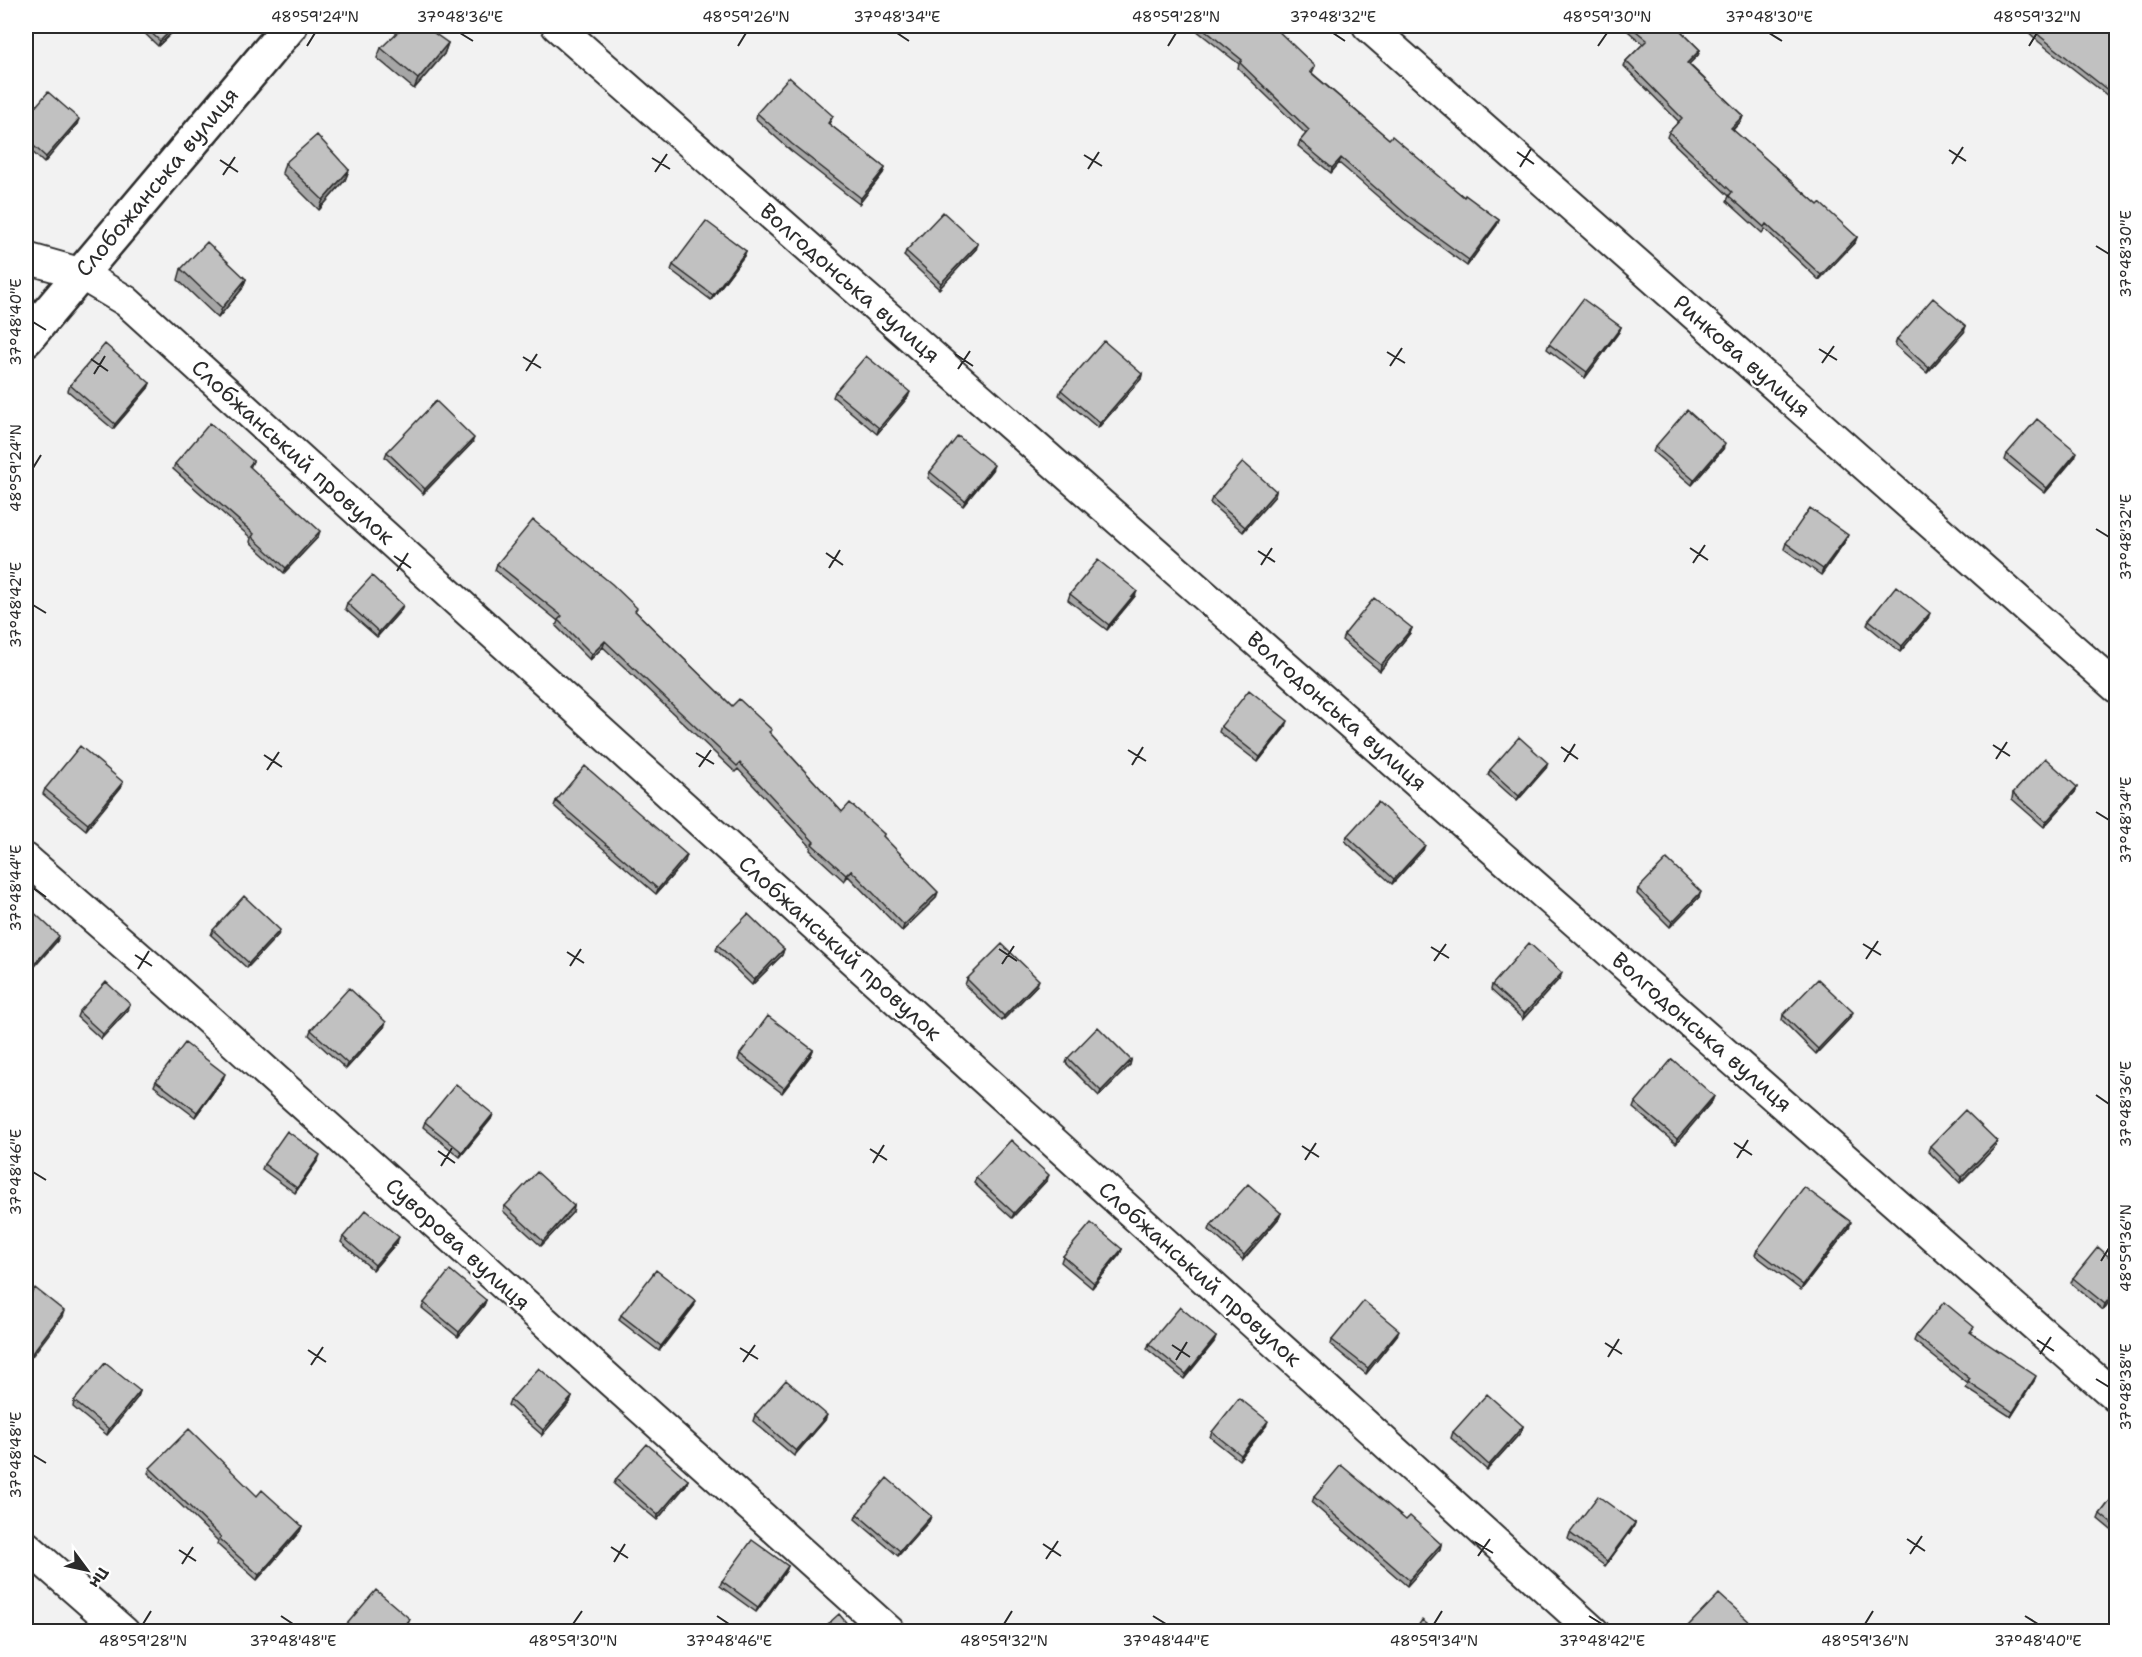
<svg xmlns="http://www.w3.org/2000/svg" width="2142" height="1657" font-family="'Shantell Sans',sans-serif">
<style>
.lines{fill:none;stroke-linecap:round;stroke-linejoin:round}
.street-casing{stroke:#2b2b2b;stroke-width:34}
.secondary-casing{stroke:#2b2b2b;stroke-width:38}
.street{stroke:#fff;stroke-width:30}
.secondary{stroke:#fff;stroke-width:33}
.wall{fill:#a6a6a6;stroke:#2b2b2b;stroke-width:1.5}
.shaded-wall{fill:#878787;stroke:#2b2b2b;stroke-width:1.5}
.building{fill:#c1c1c1;stroke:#2b2b2b;stroke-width:1.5}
.ticks{fill:none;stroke:#2b2b2b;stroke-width:2}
.labels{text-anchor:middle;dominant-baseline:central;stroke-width:4.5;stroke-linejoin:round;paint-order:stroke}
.street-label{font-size:22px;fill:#2b2b2b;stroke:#fff}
.neatline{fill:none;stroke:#2b2b2b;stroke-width:2}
.ticks-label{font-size:15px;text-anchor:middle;fill:#2b2b2b}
</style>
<rect width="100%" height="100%" fill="#f2f2f2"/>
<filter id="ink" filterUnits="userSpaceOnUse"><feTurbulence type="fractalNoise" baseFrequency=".0167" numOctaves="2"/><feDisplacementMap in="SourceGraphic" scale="12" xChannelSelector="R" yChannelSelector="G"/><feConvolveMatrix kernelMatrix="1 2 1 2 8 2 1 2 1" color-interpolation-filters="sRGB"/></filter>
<g filter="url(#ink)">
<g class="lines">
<defs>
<path id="street" d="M 557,26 L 2116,1397
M 1368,26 L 2116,687
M 26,258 L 79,273 L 126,301 L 1594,1632
M 26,859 L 149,966 L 890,1632
M 26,1546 L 124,1632"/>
<path id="secondary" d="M 26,339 L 290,26"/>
</defs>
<use href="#street" class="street-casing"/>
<use href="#secondary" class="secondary-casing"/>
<use href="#street" class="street"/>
<use href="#secondary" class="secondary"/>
</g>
<path class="wall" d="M 137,26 L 179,26 L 158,46 Z
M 1191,26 L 1269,26 L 1315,66 L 1312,73 L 1389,139 L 1464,197 L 1499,220 L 1497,225 L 1467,266 L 1405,220 L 1339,163 L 1331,173 L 1298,146 L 1300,141 L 1306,134 L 1238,68 L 1239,64 Z
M 1622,26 L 1676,26 L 1700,50 L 1698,55 L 1689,64 L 1743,116 L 1741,121 L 1733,130 L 1818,205 L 1857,237 L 1855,242 L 1819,280 L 1765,229 L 1762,233 L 1727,201 L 1729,196 L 1667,137 L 1669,132 L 1679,122 L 1624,66 L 1626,61 L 1643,44 Z
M 2022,26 L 2113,26 L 2116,85 L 2108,96 L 2039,42 Z
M 448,43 L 444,54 L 414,89 L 377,58 L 381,48 Z
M 757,113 L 833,116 L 829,124 L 885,168 L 883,173 L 859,204 L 790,150 L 756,119 Z
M 26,118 L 77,124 L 44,163 L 26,146 Z
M 285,163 L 349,170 L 345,180 L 319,210 L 282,173 Z
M 976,249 L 939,289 L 904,256 L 906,251 Z
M 746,251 L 744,256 L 711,300 L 671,270 L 673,265 Z
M 181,269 L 246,279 L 242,289 L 218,318 L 178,280 Z
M 1621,327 L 1619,332 L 1585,378 L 1547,349 L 1549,344 Z
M 1964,332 L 1927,373 L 1895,345 L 1897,339 Z
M 1142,374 L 1141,379 L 1098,428 L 1059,395 L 1061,390 Z
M 150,383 L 148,388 L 113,429 L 68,391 L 70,385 Z
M 835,392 L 908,397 L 877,434 L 833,397 Z
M 472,443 L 423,494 L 385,457 L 387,452 Z
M 1655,447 L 1723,449 L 1692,485 L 1653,452 Z
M 2007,454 L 2075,457 L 2045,493 L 2005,460 Z
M 253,461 L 250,468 L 318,537 L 284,573 L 250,542 L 251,538 L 173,469 L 175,464 Z
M 992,470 L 963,506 L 928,478 L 930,472 Z
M 1276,491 L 1275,496 L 1243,532 L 1210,503 L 1212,498 Z
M 1846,540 L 1821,575 L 1784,549 L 1786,543 Z
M 497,564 L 636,612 L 732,706 L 770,733 L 842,812 L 884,834 L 883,837 L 936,898 L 902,931 L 848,876 L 844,881 L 810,850 L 811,847 L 738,769 L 735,772 L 603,647 L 590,660 L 556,626 L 558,621 L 495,570 Z
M 1070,594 L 1135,596 L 1107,630 L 1068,600 Z
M 347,603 L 401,610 L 377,637 L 345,609 Z
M 1928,618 L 1900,652 L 1867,625 L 1869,620 Z
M 1412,628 L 1410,633 L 1380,671 L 1342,640 L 1344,635 Z
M 1221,726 L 1286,726 L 1258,762 L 1219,732 Z
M 1546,768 L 1517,801 L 1488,775 L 1490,770 Z
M 123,782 L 121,787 L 86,830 L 43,794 L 45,789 Z
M 2077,787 L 2075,792 L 2044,827 L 2012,799 L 2013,793 Z
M 556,801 L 685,861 L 656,894 L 554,806 Z
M 1347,836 L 1423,850 L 1392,884 L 1345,841 Z
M 1638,889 L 1699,897 L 1670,927 L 1637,894 Z
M 26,905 L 57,941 L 28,974 L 26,972 Z
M 213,930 L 278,935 L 247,968 L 211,935 Z
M 718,945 L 784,949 L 782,955 L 752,985 L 716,950 Z
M 1560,978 L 1523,1019 L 1491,990 L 1492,985 Z
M 967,979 L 1037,985 L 1002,1021 L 965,985 Z
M 128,1010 L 101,1039 L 77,1017 L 79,1012 Z
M 1783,1015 L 1851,1017 L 1816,1054 L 1782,1020 Z
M 384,1027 L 346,1069 L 309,1035 L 311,1030 Z
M 813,1050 L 811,1055 L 782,1093 L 738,1060 L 740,1054 Z
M 1068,1058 L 1131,1060 L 1130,1065 L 1099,1096 L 1066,1063 Z
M 223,1079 L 195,1117 L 154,1086 L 156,1081 Z
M 1714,1096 L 1712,1101 L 1676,1144 L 1633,1108 L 1635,1103 Z
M 493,1114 L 491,1119 L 460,1157 L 423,1127 L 425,1122 Z
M 1930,1146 L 1995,1147 L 1960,1183 L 1928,1151 Z
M 318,1160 L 295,1193 L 262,1169 L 264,1164 Z
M 976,1178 L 1047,1180 L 1012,1218 L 974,1183 Z
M 505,1206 L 574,1206 L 573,1212 L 541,1246 L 503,1211 Z
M 1281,1213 L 1279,1218 L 1243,1260 L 1209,1230 L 1211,1225 Z
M 1849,1228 L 1801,1290 L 1755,1255 L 1757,1250 Z
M 343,1237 L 397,1242 L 373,1270 L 341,1242 Z
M 1122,1249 L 1120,1254 L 1092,1288 L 1061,1262 L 1063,1256 Z
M 2073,1278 L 2116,1293 L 2103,1310 L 2071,1283 Z
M 486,1300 L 484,1305 L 458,1337 L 422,1308 L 424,1303 Z
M 694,1306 L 659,1351 L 619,1320 L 621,1315 Z
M 1972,1332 L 1971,1333 L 2034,1381 L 2011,1417 L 1966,1388 L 1968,1384 L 1914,1341 L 1916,1336 Z
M 1397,1335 L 1366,1374 L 1331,1345 L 1332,1340 Z
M 1216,1337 L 1214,1342 L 1184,1379 L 1147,1349 L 1149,1344 Z
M 140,1391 L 138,1397 L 107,1435 L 73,1407 L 74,1401 Z
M 572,1397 L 570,1402 L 542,1435 L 508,1405 L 510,1400 Z
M 755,1415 L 825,1420 L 794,1456 L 753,1421 Z
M 1266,1426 L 1239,1460 L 1210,1437 L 1212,1432 Z
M 1523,1426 L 1521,1432 L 1487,1470 L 1451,1438 L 1453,1432 Z
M 150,1468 L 257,1496 L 302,1526 L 300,1531 L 257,1580 L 217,1544 L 218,1541 L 148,1473 Z
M 616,1479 L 688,1480 L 686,1485 L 657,1520 L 614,1484 Z
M 2116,1493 L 2116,1534 L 2098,1519 L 2100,1514 Z
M 1314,1497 L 1406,1520 L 1441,1544 L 1440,1549 L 1407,1586 L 1312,1503 Z
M 857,1514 L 931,1516 L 929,1521 L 898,1556 L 855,1519 Z
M 1635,1523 L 1633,1528 L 1605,1566 L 1568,1539 L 1570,1533 Z
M 788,1566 L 786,1571 L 756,1612 L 720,1586 L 722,1581 Z"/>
<path class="shaded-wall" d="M 175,26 L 179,26 L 158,46 L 160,41 Z
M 448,43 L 444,54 L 414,89 L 418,79 Z
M 1700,50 L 1698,55 L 1685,68 L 1687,63 Z
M 2116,82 L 2116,85 L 2108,96 L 2109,91 Z
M 1743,116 L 1741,121 L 1729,133 L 1731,128 Z
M 79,119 L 77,124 L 44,163 L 46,157 Z
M 1341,158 L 1339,163 L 1331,173 L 1332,168 Z
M 885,168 L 883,173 L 859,204 L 861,198 Z
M 349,170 L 345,180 L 319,210 L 323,200 Z
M 1499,220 L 1497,225 L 1467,266 L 1469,260 Z
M 1857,237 L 1855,242 L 1819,280 L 1821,275 Z
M 978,244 L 976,249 L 939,289 L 941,283 Z
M 746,251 L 744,256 L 711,300 L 713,295 Z
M 246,279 L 242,289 L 218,318 L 222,308 Z
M 1966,326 L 1964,332 L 1927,373 L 1929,368 Z
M 1621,327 L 1619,332 L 1585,378 L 1587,372 Z
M 1142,374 L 1141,379 L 1098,428 L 1100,423 Z
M 150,383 L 148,388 L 113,429 L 115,424 Z
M 910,392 L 908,397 L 877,434 L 879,428 Z
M 474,438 L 472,443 L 423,494 L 425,489 Z
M 1725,444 L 1723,449 L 1692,485 L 1694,480 Z
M 2077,452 L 2075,457 L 2045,493 L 2047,488 Z
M 994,465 L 992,470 L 963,506 L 965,501 Z
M 1276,491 L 1275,496 L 1243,532 L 1245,527 Z
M 320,531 L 318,537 L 284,573 L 286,568 Z
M 1848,535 L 1846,540 L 1821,575 L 1823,569 Z
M 1137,591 L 1135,596 L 1107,630 L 1109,625 Z
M 403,605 L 401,610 L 377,637 L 379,632 Z
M 1930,613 L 1928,618 L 1900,652 L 1902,646 Z
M 1412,628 L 1410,633 L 1380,671 L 1381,665 Z
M 605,641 L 603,647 L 590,660 L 592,654 Z
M 1288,721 L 1286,726 L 1258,762 L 1260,757 Z
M 1548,763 L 1546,768 L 1517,801 L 1519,796 Z
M 123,782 L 121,787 L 86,830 L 88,824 Z
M 2077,787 L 2075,792 L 2044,827 L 2046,822 Z
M 1425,845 L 1423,850 L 1392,884 L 1394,879 Z
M 687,855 L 685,861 L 656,894 L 658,889 Z
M 851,870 L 848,876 L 844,881 L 846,875 Z
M 938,892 L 936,898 L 902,931 L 904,925 Z
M 1701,892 L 1699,897 L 1670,927 L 1672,922 Z
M 280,930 L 278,935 L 247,968 L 249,963 Z
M 59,936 L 57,941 L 28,974 L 30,969 Z
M 784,949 L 782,955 L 752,985 L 754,980 Z
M 1562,973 L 1560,978 L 1523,1019 L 1524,1014 Z
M 1039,980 L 1037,985 L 1002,1021 L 1004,1016 Z
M 130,1004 L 128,1010 L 101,1039 L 103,1034 Z
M 1853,1012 L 1851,1017 L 1816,1054 L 1818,1049 Z
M 386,1022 L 384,1027 L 346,1069 L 348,1064 Z
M 813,1050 L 811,1055 L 782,1093 L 784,1088 Z
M 1131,1060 L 1130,1065 L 1099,1096 L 1101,1091 Z
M 225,1074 L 223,1079 L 195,1117 L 197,1112 Z
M 1714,1096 L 1712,1101 L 1676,1144 L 1677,1139 Z
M 493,1114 L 491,1119 L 460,1157 L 462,1152 Z
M 1997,1141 L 1995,1147 L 1960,1183 L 1962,1177 Z
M 320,1155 L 318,1160 L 295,1193 L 297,1188 Z
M 1049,1175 L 1047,1180 L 1012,1218 L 1014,1213 Z
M 574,1206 L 573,1212 L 541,1246 L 543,1241 Z
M 1281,1213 L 1279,1218 L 1243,1260 L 1244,1255 Z
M 1851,1222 L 1849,1228 L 1801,1290 L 1803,1285 Z
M 399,1237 L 397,1242 L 373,1270 L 375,1265 Z
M 1122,1249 L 1120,1254 L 1092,1288 L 1094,1283 Z
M 2116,1290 L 2116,1293 L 2103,1310 L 2105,1304 Z
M 486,1300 L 484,1305 L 458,1337 L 459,1332 Z
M 696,1301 L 694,1306 L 659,1351 L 661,1346 Z
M 64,1311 L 62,1317 L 26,1364 L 26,1361 Z
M 1399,1330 L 1397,1335 L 1366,1374 L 1368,1368 Z
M 1216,1337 L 1214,1342 L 1184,1379 L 1186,1374 Z
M 2036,1376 L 2034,1381 L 2011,1417 L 2013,1412 Z
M 140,1391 L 138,1397 L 107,1435 L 109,1429 Z
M 572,1397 L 570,1402 L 542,1435 L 543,1430 Z
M 827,1415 L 825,1420 L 794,1456 L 796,1451 Z
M 1268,1421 L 1266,1426 L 1239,1460 L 1241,1455 Z
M 1523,1426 L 1521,1432 L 1487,1470 L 1489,1465 Z
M 688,1480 L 686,1485 L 657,1520 L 658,1515 Z
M 931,1516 L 929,1521 L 898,1556 L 900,1551 Z
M 1635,1523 L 1633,1528 L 1605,1566 L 1607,1561 Z
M 302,1526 L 300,1531 L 257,1580 L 259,1575 Z
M 1441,1544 L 1440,1549 L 1407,1586 L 1409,1580 Z
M 788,1566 L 786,1571 L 756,1612 L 758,1607 Z
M 410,1619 L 408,1624 L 402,1632 L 400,1632 Z"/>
<path class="building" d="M 144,26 L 175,26 L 160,41 Z
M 404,26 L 424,26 L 448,43 L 418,79 L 381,48 Z
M 1200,26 L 1269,26 L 1273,29 L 1274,27 L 1315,66 L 1310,72 L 1389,139 L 1392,136 L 1464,197 L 1465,195 L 1499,220 L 1469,260 L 1407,215 L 1341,158 L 1332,168 L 1300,141 L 1309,130 L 1240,63 L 1242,60 Z
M 1630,26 L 1676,26 L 1700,50 L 1687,63 L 1743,116 L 1731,128 L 1818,205 L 1820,203 L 1857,237 L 1821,275 L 1766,224 L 1764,227 L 1729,196 L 1732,192 L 1669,132 L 1682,118 L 1626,61 L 1647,40 Z
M 2029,26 L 2113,26 L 2116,29 L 2116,82 L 2109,91 L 2041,37 Z
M 789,77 L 833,116 L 828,123 L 885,168 L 861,198 L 792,144 L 757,113 Z
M 48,92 L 79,119 L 46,157 L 26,139 L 26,118 Z
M 317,135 L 349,170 L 323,200 L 285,163 Z
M 943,212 L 978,244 L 941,283 L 906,251 Z
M 706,221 L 746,251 L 713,295 L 673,265 Z
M 207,242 L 246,279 L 222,308 L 181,269 Z
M 1933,298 L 1966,326 L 1929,368 L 1897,339 Z
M 1583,299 L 1621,327 L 1587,372 L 1549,344 Z
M 1104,341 L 1142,374 L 1100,423 L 1061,390 Z
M 105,344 L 150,383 L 115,424 L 70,385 Z
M 866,356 L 910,392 L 879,428 L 835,392 Z
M 436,401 L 474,438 L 425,489 L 387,452 Z
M 1687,410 L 1725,444 L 1694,480 L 1655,447 Z
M 2037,419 L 2077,452 L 2047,488 L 2007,454 Z
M 210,423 L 253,461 L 249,466 L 320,531 L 286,568 L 252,537 L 254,534 L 175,464 Z
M 958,436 L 994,465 L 965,501 L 930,472 Z
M 1243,462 L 1276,491 L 1245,527 L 1212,498 Z
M 1810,508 L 1848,535 L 1823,569 L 1786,543 Z
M 533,520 L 612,584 L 637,608 L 635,611 L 732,706 L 739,699 L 772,730 L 769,732 L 842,812 L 850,803 L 884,834 L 883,836 L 938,892 L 904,925 L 851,870 L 846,875 L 812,844 L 814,842 L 740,763 L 737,766 L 605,641 L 592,654 L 558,620 L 562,616 L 497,564 Z
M 1098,560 L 1137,591 L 1109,625 L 1070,594 Z
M 372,576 L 403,605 L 379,632 L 347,603 Z
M 1896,586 L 1930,613 L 1902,646 L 1869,620 Z
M 1374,598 L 1412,628 L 1381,665 L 1344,635 Z
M 1249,690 L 1288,721 L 1260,757 L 1221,726 Z
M 1519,737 L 1548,763 L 1519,796 L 1490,770 Z
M 80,746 L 123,782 L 88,824 L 45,789 Z
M 2045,758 L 2077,787 L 2046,822 L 2013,793 Z
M 585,766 L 687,855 L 658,889 L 556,801 Z
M 1378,802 L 1425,845 L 1394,879 L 1347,836 Z
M 1667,859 L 1701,892 L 1672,922 L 1638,889 Z
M 244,896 L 280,930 L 249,963 L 213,930 Z
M 26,905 L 59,936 L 30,969 L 26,965 Z
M 748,914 L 784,949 L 754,980 L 718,945 Z
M 1529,943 L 1562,973 L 1524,1014 L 1492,985 Z
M 1002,944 L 1039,980 L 1004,1016 L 967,979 Z
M 1818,979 L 1853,1012 L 1818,1049 L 1783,1015 Z
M 106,982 L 130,1004 L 103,1034 L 79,1012 Z
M 349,988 L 386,1022 L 348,1064 L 311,1030 Z
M 768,1016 L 813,1050 L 784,1088 L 740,1054 Z
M 1098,1027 L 1131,1060 L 1101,1091 L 1068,1058 Z
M 185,1043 L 225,1074 L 197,1112 L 156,1081 Z
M 1672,1059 L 1714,1096 L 1677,1139 L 1635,1103 Z
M 456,1084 L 493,1114 L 462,1152 L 425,1122 Z
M 1965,1110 L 1997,1141 L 1962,1177 L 1930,1146 Z
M 287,1131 L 320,1155 L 297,1188 L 264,1164 Z
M 1011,1140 L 1049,1175 L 1014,1213 L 976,1178 Z
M 537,1172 L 574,1206 L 543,1241 L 505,1206 Z
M 1248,1184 L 1281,1213 L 1244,1255 L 1211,1225 Z
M 1804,1187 L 1851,1222 L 1803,1285 L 1757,1250 Z
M 366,1210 L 399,1237 L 375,1265 L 343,1237 Z
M 1091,1223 L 1122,1249 L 1094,1283 L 1063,1256 Z
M 2098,1247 L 2116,1263 L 2116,1290 L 2105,1304 L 2073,1278 Z
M 450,1270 L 486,1300 L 459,1332 L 424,1303 Z
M 656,1270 L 696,1301 L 661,1346 L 621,1315 Z
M 35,1288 L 64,1311 L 26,1361 L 26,1300 Z
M 1364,1301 L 1399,1330 L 1368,1368 L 1332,1340 Z
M 1944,1302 L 1974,1327 L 1970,1332 L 2036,1376 L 2013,1412 L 1968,1382 L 1970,1379 L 1916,1336 Z
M 1180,1307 L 1216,1337 L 1186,1374 L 1149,1344 Z
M 105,1363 L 140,1391 L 109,1429 L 74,1401 Z
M 539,1368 L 572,1397 L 543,1430 L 510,1400 Z
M 786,1380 L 827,1415 L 796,1451 L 755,1415 Z
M 1487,1394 L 1523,1426 L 1489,1465 L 1453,1432 Z
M 1239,1398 L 1268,1421 L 1241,1455 L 1212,1432 Z
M 189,1429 L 257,1496 L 262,1490 L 302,1526 L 259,1575 L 219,1539 L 221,1537 L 150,1468 Z
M 647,1444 L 688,1480 L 658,1515 L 616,1479 Z
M 1341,1465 L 1406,1520 L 1410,1516 L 1441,1544 L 1409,1580 L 1314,1497 Z
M 887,1478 L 931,1516 L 900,1551 L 857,1514 Z
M 2116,1493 L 2116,1527 L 2100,1514 Z
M 1598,1496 L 1635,1523 L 1607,1561 L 1570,1533 Z
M 752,1540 L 788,1566 L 758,1607 L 722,1581 Z
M 376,1590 L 410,1619 L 400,1632 L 340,1632 Z
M 1719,1594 L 1752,1624 L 1745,1632 L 1692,1632 L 1687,1627 Z
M 839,1614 L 854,1632 L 819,1632 Z
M 1422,1620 L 1437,1632 L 1414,1632 Z
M 1535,1624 L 1545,1632 L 1529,1632 Z
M 1044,1626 L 1052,1632 L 1041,1632 Z"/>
</g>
<path class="ticks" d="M 460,33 L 473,41M 897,33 L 909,41M 1333,33 L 1345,41M 1769,33 L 1782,41M 307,46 L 315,33M 738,46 L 746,33M 1168,46 L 1176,33M 1598,46 L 1607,33M 2029,46 L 2037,33M 1949,150 L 1966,161M 1517,152 L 1534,164M 1084,155 L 1102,166M 652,158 L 670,169M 220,160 L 238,172M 1952,164 L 1963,147M 1520,167 L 1531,149M 1088,169 L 1099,152M 655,172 L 667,154M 223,175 L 235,157M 2096,246 L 2109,254M 33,322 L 46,330M 1819,349 L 1837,360M 1387,352 L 1405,363M 955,354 L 973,366M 523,357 L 541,368M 91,359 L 108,371M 1822,363 L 1834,346M 1390,366 L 1402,348M 958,369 L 970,351M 526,371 L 537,354M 94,374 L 105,356M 33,468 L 41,455M 2096,529 L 2109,537M 1690,548 L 1708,560M 1258,551 L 1275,562M 826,553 L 843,565M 394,556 L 411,568M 1693,563 L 1705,545M 1261,565 L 1272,548M 829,568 L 840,550M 397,571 L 408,553M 33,605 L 46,613M 1993,745 L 2010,756M 1561,747 L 1578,759M 1128,750 L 1146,761M 696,753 L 714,764M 264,755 L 282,767M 1996,759 L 2007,742M 1564,762 L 1575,744M 1132,765 L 1143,747M 699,767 L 711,750M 267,770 L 279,752M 2096,812 L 2109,820M 33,888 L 46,897M 1863,944 L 1881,955M 1431,947 L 1449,958M 999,949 L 1017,961M 567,952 L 584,963M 135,955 L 152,966M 1866,959 L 1878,941M 1434,961 L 1446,944M 1002,964 L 1014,946M 570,966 L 581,949M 138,969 L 149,951M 2096,1095 L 2109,1104M 1734,1143 L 1752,1155M 1302,1146 L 1319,1157M 870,1149 L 887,1160M 438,1151 L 455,1163M 1737,1158 L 1748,1140M 1305,1160 L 1316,1143M 873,1163 L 884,1145M 441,1166 L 452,1148M 33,1172 L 46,1180M 2101,1261 L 2109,1248M 2037,1340 L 2054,1351M 1605,1343 L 1622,1354M 1172,1345 L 1190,1357M 740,1348 L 758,1359M 308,1350 L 326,1362M 2040,1354 L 2051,1337M 1608,1357 L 1619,1339M 1176,1360 L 1187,1342M 743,1362 L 755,1345M 311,1365 L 323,1347M 2096,1379 L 2109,1387M 33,1455 L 46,1463M 1907,1539 L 1925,1551M 1475,1542 L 1493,1553M 1043,1544 L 1061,1556M 611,1547 L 628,1558M 179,1550 L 196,1561M 1910,1554 L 1922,1536M 1478,1556 L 1490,1539M 1046,1559 L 1058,1541M 614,1562 L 625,1544M 182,1564 L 193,1547M 281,1616 L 293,1624M 717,1616 L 729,1624M 1153,1616 L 1166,1624M 1589,1616 L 1602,1624M 2025,1616 L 2038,1624M 143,1624 L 151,1611M 573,1624 L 582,1611M 1004,1624 L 1012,1611M 1434,1624 L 1442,1611M 1865,1624 L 1873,1611"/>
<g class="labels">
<g class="street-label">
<text transform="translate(157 182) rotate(-50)">Слобожанська вулиця</text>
<text transform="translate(850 283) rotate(41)">Волгодонська вулиця</text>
<text transform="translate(1742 356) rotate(41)">Ринкова вулиця</text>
<text transform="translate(293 452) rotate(42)">Слобжанський провулок</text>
<text transform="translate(1337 711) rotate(41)">Волгодонська вулиця</text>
<text transform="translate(840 948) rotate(42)">Слобжанський провулок</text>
<text transform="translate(1702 1032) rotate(41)">Волгодонська вулиця</text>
<text transform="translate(458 1244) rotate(42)">Суворова вулиця</text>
<text transform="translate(1200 1274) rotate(42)">Слобжанський провулок</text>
</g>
</g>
<rect width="2142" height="1657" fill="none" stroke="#fff" stroke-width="66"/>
<g transform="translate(87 1570) rotate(123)" stroke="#ffffff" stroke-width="4.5" paint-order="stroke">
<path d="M0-4.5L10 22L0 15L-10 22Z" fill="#2b2b2b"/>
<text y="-9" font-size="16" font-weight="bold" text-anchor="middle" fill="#2b2b2b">Пн</text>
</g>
<rect x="33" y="33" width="2076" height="1591" class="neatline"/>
<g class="ticks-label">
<text x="315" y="22">48°59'24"N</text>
<text x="460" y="22">37°48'36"E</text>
<text x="746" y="22">48°59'26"N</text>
<text x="897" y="22">37°48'34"E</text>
<text x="1176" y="22">48°59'28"N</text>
<text x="1333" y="22">37°48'32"E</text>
<text x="1607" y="22">48°59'30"N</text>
<text x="1769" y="22">37°48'30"E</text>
<text x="2037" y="22">48°59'32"N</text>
<text transform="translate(2126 254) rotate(-90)" y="5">37°48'30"E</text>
<text transform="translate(16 322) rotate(-90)" y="5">37°48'40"E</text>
<text transform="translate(16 468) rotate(-90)" y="5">48°59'24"N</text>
<text transform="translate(2126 537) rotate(-90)" y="5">37°48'32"E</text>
<text transform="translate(16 605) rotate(-90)" y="5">37°48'42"E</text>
<text transform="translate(2126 820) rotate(-90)" y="5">37°48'34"E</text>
<text transform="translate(16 888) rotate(-90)" y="5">37°48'44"E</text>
<text transform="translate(2126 1104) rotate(-90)" y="5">37°48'36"E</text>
<text transform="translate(16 1172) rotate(-90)" y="5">37°48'46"E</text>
<text transform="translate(2126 1248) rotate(-90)" y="5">48°59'36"N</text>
<text transform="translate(2126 1387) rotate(-90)" y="5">37°48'38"E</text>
<text transform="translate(16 1455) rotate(-90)" y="5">37°48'48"E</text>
<text x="143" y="1646">48°59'28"N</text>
<text x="293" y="1646">37°48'48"E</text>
<text x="573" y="1646">48°59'30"N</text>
<text x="729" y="1646">37°48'46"E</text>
<text x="1004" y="1646">48°59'32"N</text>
<text x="1166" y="1646">37°48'44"E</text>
<text x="1434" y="1646">48°59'34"N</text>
<text x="1602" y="1646">37°48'42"E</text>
<text x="1865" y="1646">48°59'36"N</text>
<text x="2038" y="1646">37°48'40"E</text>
</g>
</svg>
